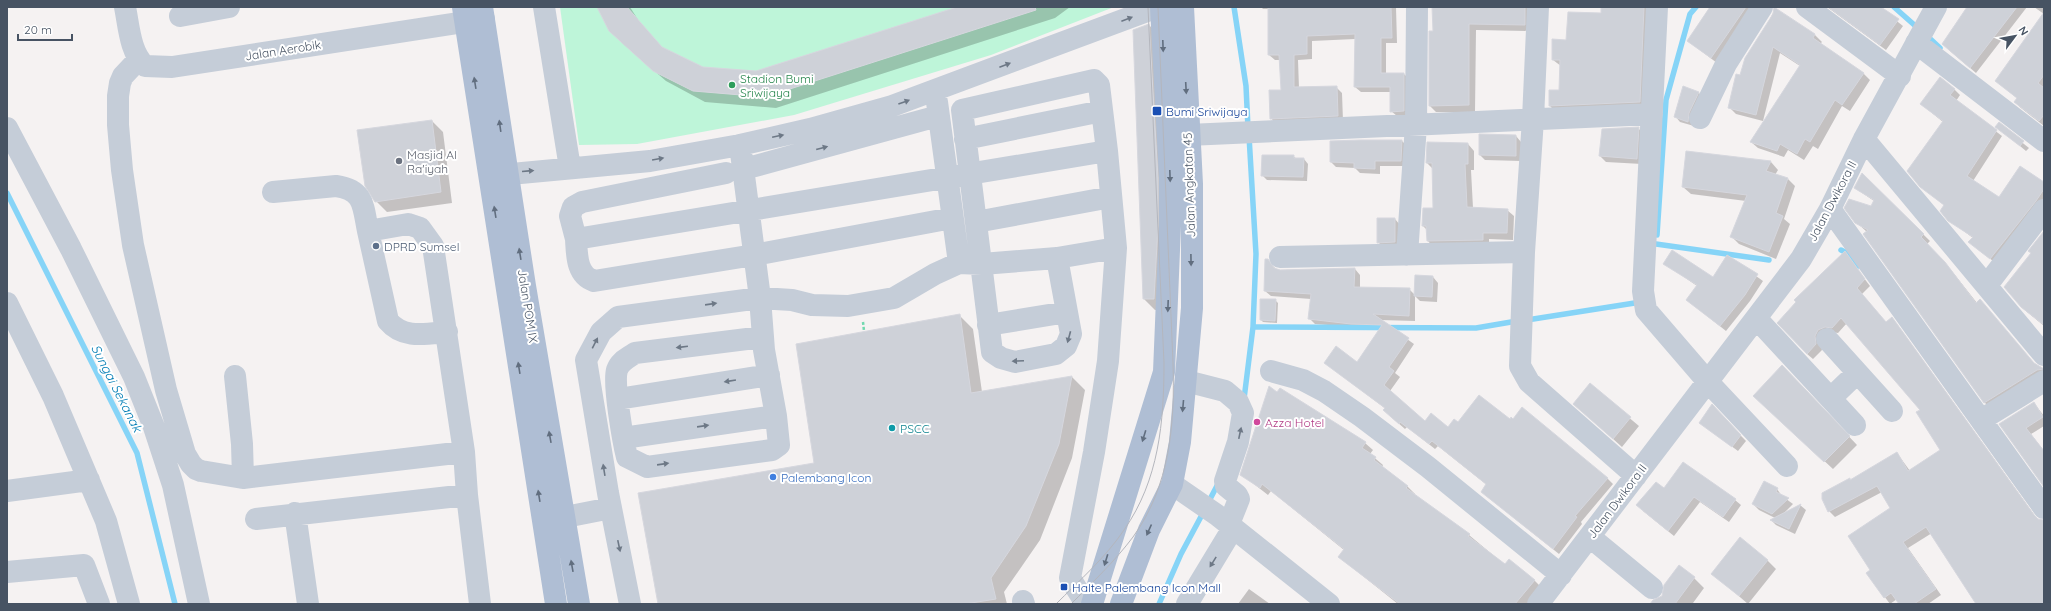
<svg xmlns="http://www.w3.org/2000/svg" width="2051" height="611" font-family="Quicksand,sans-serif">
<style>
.green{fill:#bef5d9}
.shadow{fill:#0003}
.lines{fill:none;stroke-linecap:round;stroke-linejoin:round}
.stream{stroke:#86d4f7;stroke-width:5.5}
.building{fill:#ced1d8;stroke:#d6d7de}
.path{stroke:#71d8af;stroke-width:2.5;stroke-dasharray:3 2;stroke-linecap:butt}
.minor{stroke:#c5cdd8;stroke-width:22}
.major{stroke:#afbed4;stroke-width:22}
.tram{stroke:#b4b6bd;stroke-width:1}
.oneway{fill:#6d7886}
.oneway2{fill:#616e7f}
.leisure-dot{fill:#2e9e5b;stroke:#fff;stroke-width:1.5}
.transit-dot{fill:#1a4fb4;stroke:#fff;stroke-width:1.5}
.worship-dot{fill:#6b7280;stroke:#fff;stroke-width:1.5}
.service-dot{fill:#5c6f8a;stroke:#fff;stroke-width:1.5}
.hotel-dot{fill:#d1479c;stroke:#fff;stroke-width:1.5}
.culture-dot{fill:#0f9aa8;stroke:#fff;stroke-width:1.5}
.shop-dot{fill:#3f7fe0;stroke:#fff;stroke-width:1.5}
.labels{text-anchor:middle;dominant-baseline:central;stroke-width:4;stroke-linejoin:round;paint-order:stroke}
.street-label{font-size:12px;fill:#475363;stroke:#fff}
.leisure-label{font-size:12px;fill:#27864d;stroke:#fff;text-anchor:start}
.transit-label{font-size:12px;fill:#164399;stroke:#fff;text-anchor:start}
.worship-label{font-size:12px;fill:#5b616d;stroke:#fff;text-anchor:start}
.service-label{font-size:12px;fill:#4e5e75;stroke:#fff;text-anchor:start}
.hotel-label{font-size:12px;fill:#b23c85;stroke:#fff;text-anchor:start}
.culture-label{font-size:12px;fill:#0d838f;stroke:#fff;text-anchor:start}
.shop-label{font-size:12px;fill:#366cbe;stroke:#fff;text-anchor:start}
.water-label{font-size:13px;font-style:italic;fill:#017cb4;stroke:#fff}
</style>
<rect width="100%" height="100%" fill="#f5f2f2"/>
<path class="green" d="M 560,7 L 1114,7 L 991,55 L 794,115 L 637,144 L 579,145 Z"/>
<path class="shadow" d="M 598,7 L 630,7 L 640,23 L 663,49 L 703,68 L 756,72 L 961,7 L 1070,7 L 1055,18 L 776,108 L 705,102 L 666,81 L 621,42 Z
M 1261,7 L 1396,7 L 1397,43 L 1386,43 L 1386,74 L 1404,74 L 1409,79 L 1409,116 L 1397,116 L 1391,111 L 1391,92 L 1361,92 L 1355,87 L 1355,39 L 1312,41 L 1312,59 L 1298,60 L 1299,88 L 1336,87 L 1342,93 L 1343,121 L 1276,124 L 1271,118 L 1282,91 L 1281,60 L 1275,60 L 1269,55 L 1269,9 L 1263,9 Z
M 1433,7 L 1534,7 L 1531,31 L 1476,30 L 1475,112 L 1436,112 L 1430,106 L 1434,32 Z
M 1602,7 L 1650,7 L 1646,108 L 1556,112 L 1550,106 L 1560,92 L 1561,66 L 1553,60 L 1567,41 L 1602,14 Z
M 1710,7 L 1755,7 L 1717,63 L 1688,41 Z
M 1827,7 L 1879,7 L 1903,26 L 1886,50 Z
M 1969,7 L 2027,7 L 1976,73 L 1949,50 Z
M 2034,7 L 2044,7 L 2044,126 L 2021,108 L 2015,102 L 2018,99 L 1996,81 L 2044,14 Z
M 1775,9 L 1815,35 L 1822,42 L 1820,44 L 1863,73 L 1870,80 L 1850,111 L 1842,106 L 1818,149 L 1813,146 L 1804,160 L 1788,150 L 1784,157 L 1758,148 L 1751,142 L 1800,66 L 1780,53 L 1763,121 L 1736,114 L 1729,107 L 1741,76 Z
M 1149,25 L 1160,36 L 1165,309 L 1155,310 L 1144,299 L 1134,30 Z
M 1954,89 L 1960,95 L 1956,101 L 2002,136 L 1973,181 L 1999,198 L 2044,184 L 2044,205 L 1997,264 L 1976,248 L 1973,238 L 1949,220 L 1945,206 L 1921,186 L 1943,122 L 1921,104 Z
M 1698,92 L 1704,98 L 1694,126 L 1680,122 L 1675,116 Z
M 432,121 L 443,132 L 452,203 L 387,212 L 376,201 Z
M 1999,124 L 2029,148 L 2026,151 L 1997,127 Z
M 1638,128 L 1644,134 L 1642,164 L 1606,162 L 1600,156 Z
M 1516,136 L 1521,142 L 1521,161 L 1485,160 L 1480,155 Z
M 1402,141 L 1408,147 L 1406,166 L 1380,166 L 1380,174 L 1360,173 L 1355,168 L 1336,167 L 1331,162 L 1331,142 Z
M 1468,144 L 1474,151 L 1474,170 L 1471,170 L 1473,208 L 1507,210 L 1514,216 L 1513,240 L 1489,239 L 1489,246 L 1434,248 L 1428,241 L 1427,230 L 1423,226 L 1434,209 L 1433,169 L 1427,163 Z
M 1687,152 L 1771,162 L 1778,170 L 1775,175 L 1788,179 L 1795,186 L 1784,219 L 1790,224 L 1776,259 L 1739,244 L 1732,237 L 1746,201 L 1691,194 L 1683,187 Z
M 1293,156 L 1297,159 L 1304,159 L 1308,164 L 1307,181 L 1267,180 L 1262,175 Z
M 1862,174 L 1930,241 L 1927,244 L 1951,270 L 1977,303 L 1986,307 L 2035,365 L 2044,369 L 2044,376 L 1992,409 L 1985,403 L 1865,234 L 1867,232 L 1856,222 L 1871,207 L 1874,201 L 1855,188 Z
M 1395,219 L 1400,225 L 1400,247 L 1384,248 L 1378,242 Z
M 2044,232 L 2044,326 L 2021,307 L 2032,253 Z
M 1845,253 L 1870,286 L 1862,294 L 1886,323 L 1892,318 L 1897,324 L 2038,520 L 2044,521 L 2044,604 L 1977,604 L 1932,533 L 1908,548 L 1941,595 L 1928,604 L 1900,604 L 1897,599 L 1890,604 L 1867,573 L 1871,570 L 1891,509 L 1882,492 L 1835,517 L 1829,511 L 1851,481 L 1897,453 L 1910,471 L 1941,450 L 1921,410 L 1847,323 L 1838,333 L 1831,332 L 1820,342 L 1822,350 L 1813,359 L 1807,354 Z
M 1728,256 L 1763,281 L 1750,301 L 1726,331 L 1687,300 L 1697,286 L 1664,263 L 1713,279 Z
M 1267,260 L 1276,269 L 1280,270 L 1355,269 L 1360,275 L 1360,288 L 1409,289 L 1415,295 L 1433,277 L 1438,283 L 1437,302 L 1420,301 L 1415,296 L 1415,321 L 1380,320 L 1414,344 L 1395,373 L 1400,377 L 1390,391 L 1425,422 L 1448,428 L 1458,424 L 1510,421 L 1607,478 L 1613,484 L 1581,522 L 1582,524 L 1559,554 L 1488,497 L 1482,492 L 1487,485 L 1438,446 L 1435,449 L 1407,427 L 1405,429 L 1390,416 L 1386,409 L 1325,363 L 1357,363 L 1380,329 L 1315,324 L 1309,318 L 1311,299 L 1271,296 L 1265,291 Z
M 1275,300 L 1278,303 L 1277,323 L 1263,322 L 1261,320 Z
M 959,315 L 973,329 L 982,392 L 1072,377 L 1085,390 L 1072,458 L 1040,540 L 1004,592 L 1007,604 L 659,604 L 816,464 Z
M 1790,374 L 1857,445 L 1833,469 L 1763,404 Z
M 1590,385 L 1639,426 L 1622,447 L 1583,412 Z
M 2034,403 L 2044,416 L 2044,426 L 2031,434 L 2044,451 L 2044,485 L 2000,424 Z
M 1712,406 L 1746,441 L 1738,451 L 1700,423 Z
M 1365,443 L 1373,450 L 1370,454 L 1383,465 L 1382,467 L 1407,486 L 1415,494 L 1414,495 L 1469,535 L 1505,565 L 1534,580 L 1542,588 L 1529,604 L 1398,604 L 1339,557 L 1344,550 L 1271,491 L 1268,495 L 1241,474 Z
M 1777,489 L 1782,496 L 1793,504 L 1784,513 L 1800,505 L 1806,510 L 1795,534 L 1776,525 L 1771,520 L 1775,518 L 1759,510 L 1753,504 Z
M 1664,490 L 1735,500 L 1741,505 L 1729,522 L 1700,502 L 1674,536 L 1643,511 Z
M 1767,560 L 1776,569 L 1748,604 L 1712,573 Z
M 1694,578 L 1704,588 L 1693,603 L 1695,604 L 1651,604 Z
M 1249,589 L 1270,604 L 1238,604 Z"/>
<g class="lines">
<path class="stream" d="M 1234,7 L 1246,86 L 1248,128
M 1894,7 L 1920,30
M 1926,35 L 1940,48
M 7,193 L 137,453 L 175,604
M 1657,235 L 1666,100 L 1690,14 L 1696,7
M 1656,244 L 1769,260
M 1841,250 L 1847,253 L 1858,266
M 1527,320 L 1641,302
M 1253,327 L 1476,328 L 1517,321
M 1244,399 L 1253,327 L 1256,254 L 1249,136
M 1208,503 L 1219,482
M 1159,604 L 1181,554 L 1204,511"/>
</g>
<path class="building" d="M 597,7 L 627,7 L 662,47 L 703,67 L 756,71 L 957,7 L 1035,7 L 1036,10 L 765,97 L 693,91 L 653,71 L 609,31 Z
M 1268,7 L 1391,7 L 1392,38 L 1381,38 L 1381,73 L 1404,73 L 1404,111 L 1390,112 L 1390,87 L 1354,87 L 1355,34 L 1307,36 L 1307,54 L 1294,55 L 1294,87 L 1337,86 L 1338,116 L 1270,119 L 1269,90 L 1281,90 L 1279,55 L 1268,55 Z
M 1432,7 L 1525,7 L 1525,25 L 1469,24 L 1469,105 L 1429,106 L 1429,31 L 1433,31 Z
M 1601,7 L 1644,7 L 1640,102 L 1549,106 L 1549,90 L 1559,90 L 1560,60 L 1552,60 L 1552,39 L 1566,40 L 1568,12 L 1601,13 Z
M 1710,7 L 1746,7 L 1711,58 L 1687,41 Z
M 1774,7 L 1815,34 L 1813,38 L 1864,73 L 1842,105 L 1835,100 L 1810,142 L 1805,139 L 1797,154 L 1780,144 L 1777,151 L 1750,142 L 1800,65 L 1773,47 L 1756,115 L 1728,108 L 1736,74 L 1740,75 L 1745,58 L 1773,14 Z
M 1828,7 L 1881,7 L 1899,19 L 1880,45 Z
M 1967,7 L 2017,7 L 1970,68 L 1942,44 Z
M 2044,12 L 2044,75 L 2038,83 L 2044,88 L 2044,115 L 2039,121 L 2014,102 L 2017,98 L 1995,81 Z
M 1149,24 L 1158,178 L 1158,226 L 1154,299 L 1143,299 L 1133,30 Z
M 1940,77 L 1955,89 L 1950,95 L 1997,130 L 1967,176 L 1999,197 L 2020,166 L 2044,182 L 2044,189 L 2036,201 L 1990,259 L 1968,242 L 1973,237 L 1948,221 L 1940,211 L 1944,205 L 1920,187 L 1907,171 L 1943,121 L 1920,104 Z
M 1683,86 L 1699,92 L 1689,113 L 1688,122 L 1674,117 Z
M 432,120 L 441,192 L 375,202 L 365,186 L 357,130 Z
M 1999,122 L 2024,141 L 2020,146 L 1995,127 Z
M 1639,127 L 1637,159 L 1599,156 L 1602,129 Z
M 1479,134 L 1516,135 L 1516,156 L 1479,155 Z
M 1361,140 L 1402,140 L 1401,161 L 1375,161 L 1375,169 L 1354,168 L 1354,163 L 1330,162 L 1330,141 Z
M 1427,142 L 1468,143 L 1468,164 L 1465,164 L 1467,207 L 1508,209 L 1507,233 L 1483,233 L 1483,240 L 1427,241 L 1426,226 L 1422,226 L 1423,208 L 1433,208 L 1432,163 L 1426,163 Z
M 1686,151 L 1771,161 L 1766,171 L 1788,178 L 1776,213 L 1783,216 L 1769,252 L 1730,237 L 1747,195 L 1682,187 Z
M 1262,155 L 1294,155 L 1294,158 L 1304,158 L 1303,177 L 1261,176 Z
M 1862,173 L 1924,234 L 1921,237 L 1945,262 L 1976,303 L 1980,299 L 2034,363 L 2044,369 L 2037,370 L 1984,403 L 1863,234 L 1868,230 L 1855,223 L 1844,208 L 1849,199 L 1871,206 L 1874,200 L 1854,188 Z
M 1377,218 L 1395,218 L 1395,242 L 1377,243 Z
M 2044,231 L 2044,325 L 2021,307 L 2004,287 L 2031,253 L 2028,251 Z
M 1672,250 L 1713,277 L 1727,255 L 1758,274 L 1745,295 L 1720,326 L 1686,300 L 1697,285 L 1663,264 Z
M 1845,251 L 1865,279 L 1857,288 L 1886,322 L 1892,317 L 2034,515 L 2038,519 L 2044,520 L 2044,604 L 1976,604 L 1926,527 L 1903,542 L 1936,589 L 1914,604 L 1899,604 L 1891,593 L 1884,598 L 1866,573 L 1870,570 L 1848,536 L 1890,508 L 1877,486 L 1828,512 L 1822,499 L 1822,493 L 1850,478 L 1850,480 L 1897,452 L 1908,471 L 1940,450 L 1916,412 L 1920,410 L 1841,318 L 1832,328 L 1825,327 L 1818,330 L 1815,336 L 1816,344 L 1807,354 L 1777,323 L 1796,302 L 1794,300 Z
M 1265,259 L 1268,259 L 1274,268 L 1280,270 L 1355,268 L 1354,287 L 1410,288 L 1409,316 L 1373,314 L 1409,338 L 1389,367 L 1394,371 L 1384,385 L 1425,421 L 1431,413 L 1448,427 L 1454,419 L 1458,422 L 1479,395 L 1510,419 L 1511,417 L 1513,419 L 1522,407 L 1608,478 L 1575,516 L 1577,517 L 1553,549 L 1481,492 L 1486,484 L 1432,441 L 1429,444 L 1400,422 L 1399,424 L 1383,410 L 1385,408 L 1324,363 L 1336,346 L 1357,362 L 1382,325 L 1351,324 L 1308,319 L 1311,294 L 1264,291 Z
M 1415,275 L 1433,276 L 1432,297 L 1414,296 Z
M 1260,299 L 1276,299 L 1275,321 L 1260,320 Z
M 960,314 L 971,393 L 1072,376 L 1059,444 L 1026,526 L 991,578 L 996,599 L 965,604 L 658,604 L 638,493 L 814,463 L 796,344 Z
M 1782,365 L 1850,436 L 1824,462 L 1753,396 Z
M 1590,383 L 1631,417 L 1613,439 L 1573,404 Z
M 1269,386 L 1277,392 L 1280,388 L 1366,442 L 1362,448 L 1376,457 L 1374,460 L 1408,486 L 1406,488 L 1470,534 L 1468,536 L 1505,564 L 1509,559 L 1535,580 L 1515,604 L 1400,604 L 1338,557 L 1344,549 L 1262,484 L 1260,488 L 1240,475 Z
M 2034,402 L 2043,417 L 2026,428 L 2044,451 L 2044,487 L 1999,424 Z
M 1712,404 L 1741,435 L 1732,447 L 1699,423 Z
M 1683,462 L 1736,499 L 1723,517 L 1694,497 L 1668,531 L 1636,505 L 1656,482 L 1664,488 Z
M 1764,481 L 1778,488 L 1776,492 L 1789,498 L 1772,514 L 1752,504 Z
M 1801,504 L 1789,529 L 1770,520 Z
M 1740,537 L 1768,560 L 1739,596 L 1711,574 Z
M 1679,565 L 1695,577 L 1675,604 L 1650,604 L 1653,600 L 1662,596 L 1664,585 Z"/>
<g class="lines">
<path class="path" d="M 863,322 L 864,331"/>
<path class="minor" d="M 125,7 C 129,27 130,52 145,66 L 172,67 L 484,19
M 544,7 L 570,168
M 1538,7 L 1533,119 L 1524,252 L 1520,366 L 1529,382 L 1636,476
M 1657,7 L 1643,291 L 1646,310 L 1708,382 L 1787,466
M 1807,7 L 1900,76
M 180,16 L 229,7
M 1916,43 L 2044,141
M 138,60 L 123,76 L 120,83 L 118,96 L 118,125 L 122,170 L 133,245 L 166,390 L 185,454 L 191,464 L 196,469 L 201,471 L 243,478 L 242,444 L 235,376
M 937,102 L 959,263
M 1700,118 L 1726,64 L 1762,7
M 7,128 L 71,249 L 134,377 L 154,427 L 173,485 L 199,604
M 1188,135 L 1652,114
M 965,139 L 1102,111
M 1864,139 L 2044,355
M 740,145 L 760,298 L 764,350 L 776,416 L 779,445 L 772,450 L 647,467 L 627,457 C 623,441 613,383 617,370 C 620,361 628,358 635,353 L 763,337
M 744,169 L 938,116
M 726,173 L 582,202 L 573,207 L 570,216 L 576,239 L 1107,151 L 1116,248 L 1108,361 L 1094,452 L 1070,578 L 1086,604
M 490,176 L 650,161 L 740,145 L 810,129 L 892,106 L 1158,7
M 273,192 L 336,186 C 365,190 363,207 368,231
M 1830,209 L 2044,508
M 976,222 L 1111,197
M 576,239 C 577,254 576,275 594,281 L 754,255 L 952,218
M 1407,255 L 1416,125 L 1417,7
M 1280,257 L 1524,252
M 1057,258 L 1071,334 L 1066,346 L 1056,354 L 1015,362 L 1001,358 L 992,352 L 962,110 L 1094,80 L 1099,85 L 1107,151
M 1987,285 L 2044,210
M 7,303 L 53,396 L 106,521 L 129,604
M 1756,318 L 1855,425
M 988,325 L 1067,312
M 447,332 C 425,334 403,339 388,321 L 368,231 L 408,224 L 420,228 L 433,246 L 464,452 L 467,495 L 480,604
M 1827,339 L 1892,411
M 1271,371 L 1303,380 L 1324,391 L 1362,417 L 1428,467 L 1561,575
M 1186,381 L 1225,391 L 1238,402 L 1243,413 L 1238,442 L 1225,481 L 1226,486 L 1237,495 L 1239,499 L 1229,524
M 1831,398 L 1857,373
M 618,399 L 769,375
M 1981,420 L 2044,381
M 623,438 L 776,416
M 243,478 L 464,452
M 1172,484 L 1217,515 L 1329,604
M 7,491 L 89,480
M 295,513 L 308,604
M 256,519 L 467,495
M 545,521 L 611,508
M 1590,537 L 1652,588
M 7,572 L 84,565 L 99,604
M 1023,601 L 1024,604
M 630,604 L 608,493 L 586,360 L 601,332 L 618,317 L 760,298 L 792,300 L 812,305 L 848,306 L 894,298 L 935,274 L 959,263 L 982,264 L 1057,258 L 1116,248
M 1187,604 L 1233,528
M 1538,604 L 1801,259 L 1830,209 L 1864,139 L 1936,7"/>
<path class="major" d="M 463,7 L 556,604
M 482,7 L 525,286 L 579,604
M 1092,604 L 1164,372 L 1170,226 L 1170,178 L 1161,7
M 1121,604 L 1149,530 L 1172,484 L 1180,442 L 1192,308 L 1192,184 L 1183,7"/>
<path class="tram" d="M 1056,604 C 1079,581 1106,557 1124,530 C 1159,480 1164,422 1164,363 L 1148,7
M 1071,604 C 1092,583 1115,561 1133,537 C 1170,486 1175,424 1173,363 L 1158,7"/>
</g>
<defs><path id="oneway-solid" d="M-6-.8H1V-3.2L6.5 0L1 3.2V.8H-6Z"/></defs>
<g class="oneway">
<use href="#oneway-solid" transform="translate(1127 19) rotate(-21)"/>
<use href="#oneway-solid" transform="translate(1005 65) rotate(-21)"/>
<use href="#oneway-solid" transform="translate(904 102) rotate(-20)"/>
<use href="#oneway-solid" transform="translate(778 136) rotate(-12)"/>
<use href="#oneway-solid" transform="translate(822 148) rotate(-15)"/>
<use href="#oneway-solid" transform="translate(658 159) rotate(-10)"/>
<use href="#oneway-solid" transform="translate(528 171) rotate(-5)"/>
<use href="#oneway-solid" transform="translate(711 304) rotate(-8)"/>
<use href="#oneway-solid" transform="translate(1069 337) rotate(105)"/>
<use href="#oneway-solid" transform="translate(595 343) rotate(-63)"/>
<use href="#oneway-solid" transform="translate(682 347) rotate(173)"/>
<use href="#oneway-solid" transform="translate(1018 361) rotate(178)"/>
<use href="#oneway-solid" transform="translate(730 381) rotate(171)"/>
<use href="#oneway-solid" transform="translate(703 426) rotate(-8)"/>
<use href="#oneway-solid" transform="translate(1240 433) rotate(-78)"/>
<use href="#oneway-solid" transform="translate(663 464) rotate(-8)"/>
<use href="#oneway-solid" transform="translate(604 470) rotate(-99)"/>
<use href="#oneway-solid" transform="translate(619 546) rotate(78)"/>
<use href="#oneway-solid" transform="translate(1213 562) rotate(122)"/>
</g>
<g class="oneway2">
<use href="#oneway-solid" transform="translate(1163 46) rotate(88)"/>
<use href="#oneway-solid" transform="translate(475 83) rotate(-99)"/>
<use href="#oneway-solid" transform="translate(1186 88) rotate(87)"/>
<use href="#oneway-solid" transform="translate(500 126) rotate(-98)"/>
<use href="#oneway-solid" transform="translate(1170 176) rotate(88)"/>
<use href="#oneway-solid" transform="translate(495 212) rotate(-99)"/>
<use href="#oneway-solid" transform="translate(520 254) rotate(-99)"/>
<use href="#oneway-solid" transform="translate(1191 260) rotate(89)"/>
<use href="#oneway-solid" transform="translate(1168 306) rotate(92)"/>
<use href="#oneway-solid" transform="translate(519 368) rotate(-99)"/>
<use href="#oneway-solid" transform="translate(1183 406) rotate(95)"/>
<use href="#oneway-solid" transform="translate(1144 436) rotate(107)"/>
<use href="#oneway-solid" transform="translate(550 437) rotate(-100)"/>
<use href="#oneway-solid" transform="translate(539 496) rotate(-99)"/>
<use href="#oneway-solid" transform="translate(1149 530) rotate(114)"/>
<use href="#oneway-solid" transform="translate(1106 560) rotate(107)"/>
<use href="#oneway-solid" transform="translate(572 566) rotate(-100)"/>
</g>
<circle class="leisure-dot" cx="732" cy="85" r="4"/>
<g class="transit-dot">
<rect x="1152" y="106" width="10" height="10" rx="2"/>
<rect x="1060" y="583" width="8" height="8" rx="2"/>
</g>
<circle class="worship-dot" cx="399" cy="161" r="4"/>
<circle class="service-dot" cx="376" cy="246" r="4"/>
<circle class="hotel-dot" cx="1257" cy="422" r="4"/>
<circle class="culture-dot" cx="892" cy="428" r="4"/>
<circle class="shop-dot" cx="773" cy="477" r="4"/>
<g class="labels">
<g class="street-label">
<text transform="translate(283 50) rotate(-9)">Jalan Aerobik</text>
<text transform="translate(1189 185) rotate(-92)">Jalan Angkatan 45</text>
<text transform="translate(1832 201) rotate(-62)">Jalan Dwikora II</text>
<text transform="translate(528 306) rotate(81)">Jalan POM IX</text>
<text transform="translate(1617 501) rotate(-53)">Jalan Dwikora II</text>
</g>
<g class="leisure-label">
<text x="740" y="78">Stadion Bumi<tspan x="740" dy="14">Sriwijaya</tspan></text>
</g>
<g class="transit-label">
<text x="1166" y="111">Bumi Sriwijaya</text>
<text x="1072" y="587">Halte Palembang Icon Mall</text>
</g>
<g class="worship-label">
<text x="407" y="154">Masjid Al<tspan x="407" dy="14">Ra'iyah</tspan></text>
</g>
<g class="service-label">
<text x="384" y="246">DPRD Sumsel</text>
</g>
<g class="hotel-label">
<text x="1265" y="422">Azza Hotel</text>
</g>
<g class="culture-label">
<text x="900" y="428">PSCC</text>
</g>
<g class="shop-label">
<text x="781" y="477">Palembang Icon</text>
</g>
<g class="water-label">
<text transform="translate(117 388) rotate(63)">Sungai Sekanak</text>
</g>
</g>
<rect width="2051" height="611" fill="none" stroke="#475363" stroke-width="16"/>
<g transform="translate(2015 36) rotate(58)" stroke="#ffffff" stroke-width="3" paint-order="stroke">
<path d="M0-3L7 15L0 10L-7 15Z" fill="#475363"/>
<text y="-6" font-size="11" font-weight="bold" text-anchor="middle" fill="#475363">N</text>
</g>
<path d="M18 34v6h54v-6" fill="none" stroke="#475363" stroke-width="2"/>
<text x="24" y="34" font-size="12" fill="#475363" stroke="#ffffff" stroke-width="3" paint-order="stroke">20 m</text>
</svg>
